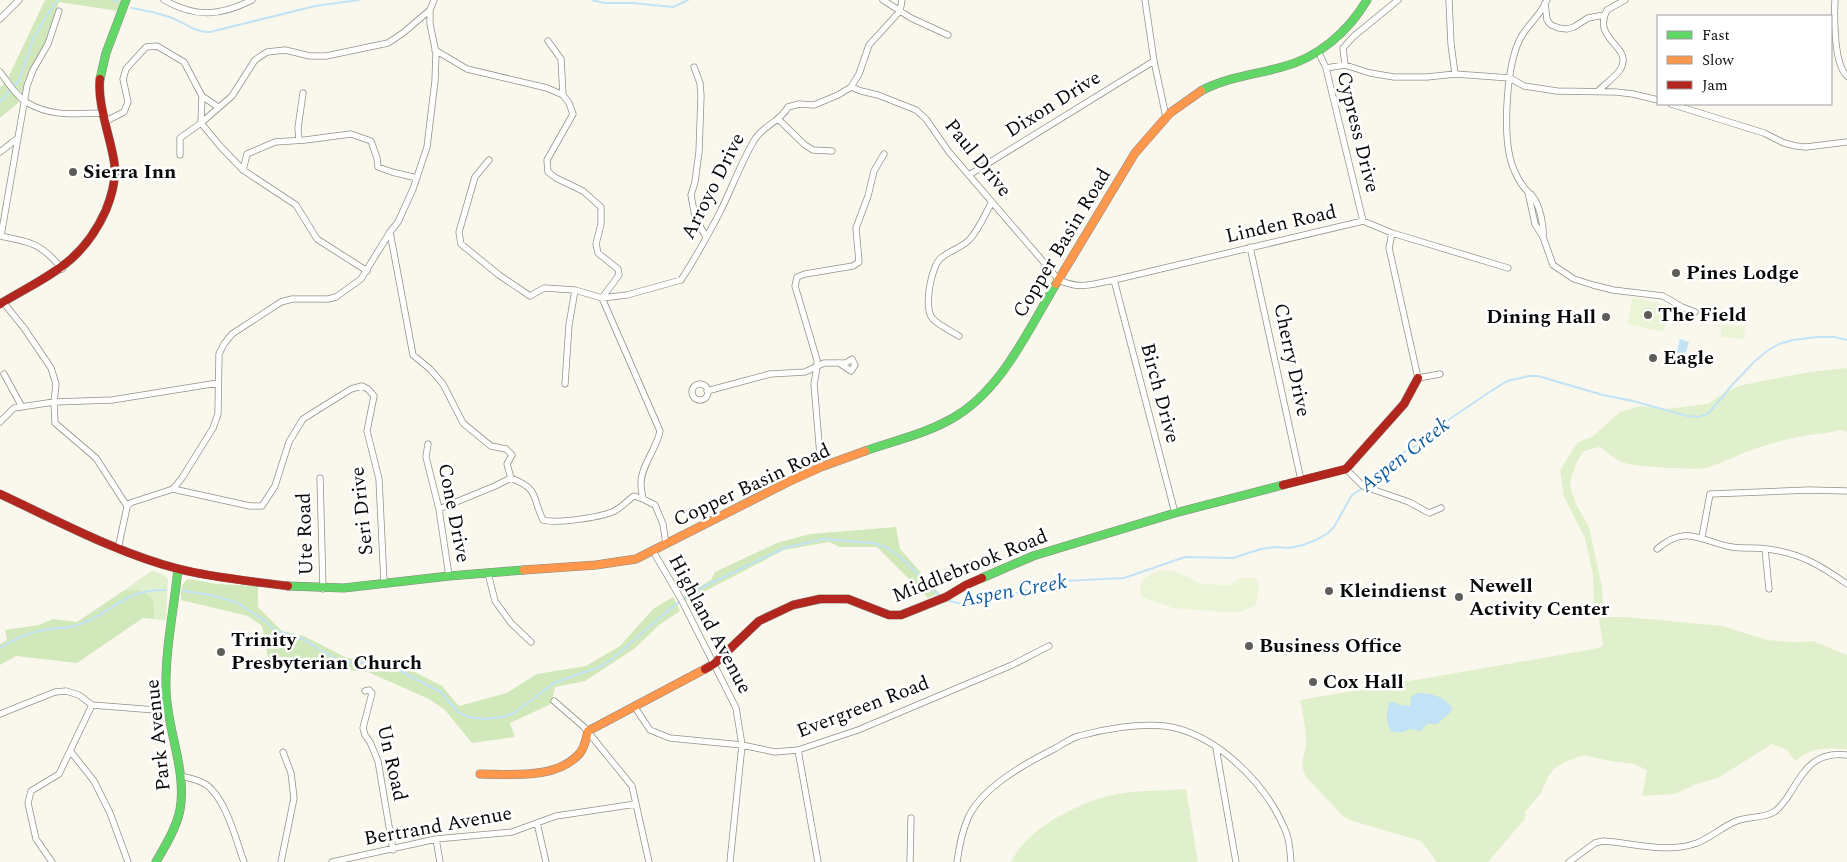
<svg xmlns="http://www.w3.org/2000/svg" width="1847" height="862" font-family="Spectral,serif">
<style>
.green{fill:#e1f0cc}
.forest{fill:#d1e8ba}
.pitch{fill:#ebf4d6}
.water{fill:#c2e2f5}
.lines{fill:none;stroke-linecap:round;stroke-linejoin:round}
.stream{stroke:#c2e2f5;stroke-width:2}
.street-casing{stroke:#92918c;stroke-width:7}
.fast-casing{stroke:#898883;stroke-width:9}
.slow-casing{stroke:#898883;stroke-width:9}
.jam-casing{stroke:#898883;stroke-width:9}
.street{stroke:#fefefc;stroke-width:5.5}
.fast{stroke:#63d668;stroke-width:8}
.slow{stroke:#ff974d;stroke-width:8}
.jam{stroke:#b3261e;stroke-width:8}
.poi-dot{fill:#5e5d59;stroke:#fff;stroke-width:2}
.labels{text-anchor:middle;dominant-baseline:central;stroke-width:5;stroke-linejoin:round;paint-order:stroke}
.street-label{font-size:20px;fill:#0a0a0a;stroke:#fff}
.poi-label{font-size:20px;font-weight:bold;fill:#0a0a0a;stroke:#fff;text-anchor:start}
.water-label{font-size:21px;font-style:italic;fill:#115c9f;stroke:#fff}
</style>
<rect width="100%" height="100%" fill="#faf8ed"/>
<path class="green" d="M 1847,368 L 1847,432 C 1838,427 1834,433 1826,433 C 1797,435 1768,444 1741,454 C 1729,459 1718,465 1705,468 C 1694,470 1632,467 1622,462 C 1614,459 1607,452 1600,447 L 1590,449 L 1583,452 L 1576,464 L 1571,478 L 1570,487 L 1576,504 L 1589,527 L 1602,587 L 1604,617 L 1626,617 L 1723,626 L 1767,640 L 1794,642 L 1813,641 L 1847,655 L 1847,749 C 1828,748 1811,747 1795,761 L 1787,750 L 1772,744 L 1718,778 L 1696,784 L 1675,794 L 1642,796 L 1647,770 L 1634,764 L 1610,761 L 1584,755 L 1563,763 L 1554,769 L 1548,777 L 1541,793 L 1525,812 L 1525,819 L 1488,862 L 1437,862 L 1421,841 L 1356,822 L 1344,817 L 1306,777 C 1298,760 1305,759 1306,743 C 1306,728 1303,714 1300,700 L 1594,649 L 1603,646 L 1599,618 L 1594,610 L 1593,575 L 1585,538 L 1564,497 L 1560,470 L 1577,443 L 1593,436 L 1620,412 L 1640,406 L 1665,409 L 1708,404 L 1725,392 L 1742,385 L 1810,372 Z
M 153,570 L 165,576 L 168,579 L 166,621 L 154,619 L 155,603 L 123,591 Z
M 1186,789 L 1198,862 L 1011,862 C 1028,826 1086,798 1124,793 C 1144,790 1166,791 1186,789 Z"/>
<path class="forest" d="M 45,0 L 121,0 L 118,11 L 59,2 L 46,44 L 23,95 L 8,78 Z
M 5,84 L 19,102 L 0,118 L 0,87 Z
M 896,527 L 900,549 L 939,593 L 928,598 L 877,547 L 840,547 L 829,542 L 784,550 L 684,602 L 682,597 L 711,580 L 715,572 L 777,543 L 810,534 Z
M 189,579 L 217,584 L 258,586 L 258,607 L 282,631 L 304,636 L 347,658 L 378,660 L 385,663 L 395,662 L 442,686 L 459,706 L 507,693 L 537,674 L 586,666 L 620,646 L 653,609 L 673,597 L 680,611 L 659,625 L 634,649 L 585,681 L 555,687 L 551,704 L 510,723 L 515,737 L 472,743 L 445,710 L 429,699 L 368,672 L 335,669 L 323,663 L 287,657 L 268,658 L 262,626 L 248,616 L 181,600 C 181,591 180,583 189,579 Z
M 139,590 C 156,599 155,601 154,619 L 143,618 L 77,663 L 16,656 L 0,665 L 0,644 L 7,640 L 5,630 L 39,625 L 53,619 L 77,622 L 123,591 Z"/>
<path class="pitch" d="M 1633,297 L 1670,306 L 1663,332 L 1627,324 Z
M 1721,325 L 1745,326 L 1744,339 L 1721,337 Z
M 1164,570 L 1175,571 L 1202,584 L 1229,585 L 1241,578 L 1255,578 L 1259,584 L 1256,605 L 1242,612 L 1224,612 L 1173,608 L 1141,597 L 1140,589 L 1143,579 L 1153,573 Z"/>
<path class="water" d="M 1680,339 L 1689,342 L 1685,355 L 1690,356 L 1688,362 L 1675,358 Z
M 1417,693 C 1430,693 1445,696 1452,708 L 1451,712 L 1437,724 L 1427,724 L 1421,731 L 1409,729 L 1404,732 L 1392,732 C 1386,725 1386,711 1389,703 C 1393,701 1396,702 1399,705 L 1410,706 L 1411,697 Z"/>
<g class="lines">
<path class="stream" d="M 114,0 L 117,2
M 592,0 L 604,3 L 632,3 L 673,7 L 688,0
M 131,8 C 143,10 155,12 166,16 C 182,20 194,33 210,32 L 315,6 L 359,0
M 0,102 L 19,81 L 34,37 L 57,0
M 1367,485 L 1403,453 L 1421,443 L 1435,429 L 1488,393 L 1507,381 L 1529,376 L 1538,376 L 1603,395 L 1633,401 L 1687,416 L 1699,417 L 1709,413 L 1733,384 L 1754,362 L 1767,351 L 1779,344 L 1793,340 L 1817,337 L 1835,337 L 1847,340
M 184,591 L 211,595 L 236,602 L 267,622 L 274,630 L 303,639 L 338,661 L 385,665 L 399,670 L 442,693 L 458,712 L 468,717 L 485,719 L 503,717 L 514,713 L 554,683 L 601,666 L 612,659 L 669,610 L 693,592 L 784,548 L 823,539 L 873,543 L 887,548 L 899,556 L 940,596
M 946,600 L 961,604 L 992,599 L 1063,581 L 1124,578 L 1185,557 L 1233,558 L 1261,549 L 1275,547 L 1289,548 L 1303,545 L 1318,539 L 1328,533 L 1334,527 L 1352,495 L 1363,488
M 0,648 C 11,641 23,635 35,632 C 49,628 64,629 78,625 C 113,614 122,589 166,590"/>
<defs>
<path id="street" d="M 164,0 C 196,18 220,16 252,0
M 883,0 L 911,18 L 948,35
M 1145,0 L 1154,61 L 1166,117
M 1449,0 L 1451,44 L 1455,74
M 1835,0 C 1834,17 1834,65 1847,76
M 1545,3 L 1547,20 L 1551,25 L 1559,28 L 1567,29 L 1574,27 L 1588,18 L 1604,15
M 0,19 L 19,0
M 548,41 L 561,59 L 563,95
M 435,50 L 467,69 L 547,88 L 563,95 L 569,103 L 573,114 L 547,160 L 548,172 L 556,178 L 583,191 L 601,207 L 601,224 L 596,244 L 598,253 L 618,269 L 619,275 L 602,298
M 1318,51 L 1326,68 L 1363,221
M 1345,65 L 1343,48 L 1354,36 L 1398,0
M 694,67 L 700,83 L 701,96 L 699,152 L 695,182 L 691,195 L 695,217 L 706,237
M 1326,68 L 1345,65 L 1370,73 L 1394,77 L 1427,77 L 1455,74 L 1510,78 L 1524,86 L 1557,91 L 1616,92 L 1633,94 L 1658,100
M 0,72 C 7,81 16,96 26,102 C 50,117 76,114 103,113
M 851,87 L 861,91 L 878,95 L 916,110 L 926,119 L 949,152 L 1059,280 C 1080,290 1092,284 1114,280 L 1363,221 L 1392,233 L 1508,268
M 1597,92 C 1604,85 1614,78 1620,70 C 1635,46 1591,41 1607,10 L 1625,0
M 202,96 L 218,107
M 1671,104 L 1764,133 L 1784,143 L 1796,146 L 1806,147 L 1847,142
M 778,119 L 805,145 L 813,150 L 832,151
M 106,121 L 124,112 L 128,102 L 123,79 L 126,69 L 146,47 L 157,46 L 184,62 L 202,96 L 201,123
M 201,123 L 220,146 L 243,170 L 296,205 L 317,239 L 367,271
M 299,140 L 298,128 L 303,93
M 0,152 L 18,138
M 180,155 L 180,138 L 201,123 L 232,96 L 255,60 L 267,52 L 285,50 L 310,56 L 326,56 L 388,43 L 403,33 L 430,10
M 489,160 L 475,177 L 459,232 L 461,244 L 499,275 L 530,296 L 544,288 L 575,290 L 602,298 L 627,295 L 681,280 C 695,259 708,235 720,212 C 732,188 741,162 755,139 C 765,124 780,122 788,107 L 799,104 L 814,105 L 838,95 L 851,87 L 859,74 L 869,45 L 900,11 L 902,0
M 243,170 L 247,154 L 275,142 L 305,140 L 351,134 L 371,141 L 377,158 L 378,167 L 392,172 L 417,178
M 969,175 L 1154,61
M 1528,192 L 1535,224 L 1543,237 L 1553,265 L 1574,279 L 1593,285 L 1613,290 L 1663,296 L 1682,307 L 1695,312
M 390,232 L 413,355 L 430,369 L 443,384 L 463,423 L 491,446 L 506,449 L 512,455 L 507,464 L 511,478 C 540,490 531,495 543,520 C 556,524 605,517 616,510 C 622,507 628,500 634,496 L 643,499
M 1392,233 L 1389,248 L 1418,378 L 1440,374
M 0,236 C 31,242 41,243 62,269
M 1,236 L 27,86 L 33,70 L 48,44 L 59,11
M 1543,237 C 1544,226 1540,206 1533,197 C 1529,191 1533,197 1528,192 C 1523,187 1518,179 1515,172 C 1501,144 1506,70 1519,41 C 1526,26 1541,15 1547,0
M 1250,247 L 1301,480
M 1114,280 L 1175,513
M 602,298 L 660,431 C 657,448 641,466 641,483 C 641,488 642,494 643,499 L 655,505 L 663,524 L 666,544
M 3,302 L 24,328 L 51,368 L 56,384 L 54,402 L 55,423 L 96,458 L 127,506
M 959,336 C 951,331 940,326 933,319 C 923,309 931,266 941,258 C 950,250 962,248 970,239 C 979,229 985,214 992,202
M 4,374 L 22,407
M 565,384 L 569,325 L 575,290
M692 392a8 8 0 1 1 16 0a8 8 0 1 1-16 0Z
M 707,391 L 770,374 L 805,372 L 824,363 L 846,363 L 852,359 L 855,365 L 851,371 L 839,363
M 0,422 L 14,408 L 54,402 L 112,400 L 218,383
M 428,444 L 426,457 L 439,509 L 449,576
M 821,467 L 814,384 L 817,367 L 817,360 L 795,286 L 797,277 L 805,274 L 853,266 L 859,262 L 856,228 L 868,196 L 874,171 L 884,154
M 1346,469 L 1363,486 L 1409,502 L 1429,513 L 1441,508
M 320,478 L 323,589
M 173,489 L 250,506 L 262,506 L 275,486 L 289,442 L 303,419 L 351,389 L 362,386 L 368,389 L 374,396 L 367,431 L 379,479 L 384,583
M 439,509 L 495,486 L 511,478
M 1702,537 L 1710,494 L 1809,490 L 1847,491
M 118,549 L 127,507 L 130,503 L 173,489 L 182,478 L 213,428 L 218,414 L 219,354 L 224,344 L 232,334 L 281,302 L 292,299 L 328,299 L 336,297 L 361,279 L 390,232 L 398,222 L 413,189 L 427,147 L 435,81 L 436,53 L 430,24 L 430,10 L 434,0
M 1657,549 C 1687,523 1701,542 1732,547 C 1744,549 1755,547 1767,549 C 1800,553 1820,565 1847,584
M 1765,549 L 1769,589
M 653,551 L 681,599 L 736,708 L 742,745 L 730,862
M 488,573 L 495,601 L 511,623 L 531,642
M 365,691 L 369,690 L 372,693 L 363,728 L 365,735 L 370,742 L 378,761 L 393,850
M 554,701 L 584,727 L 632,786 L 649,862
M 634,706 L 650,730 L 670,738 L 742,745 L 775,752 L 798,750 L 858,730 L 1012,665 L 1049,646
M 0,714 L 55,692 L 66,691 L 79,695 L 92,705 L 168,711
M 1216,748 L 1236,862
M 798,750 L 818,862
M 71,752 L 94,781 L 110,813 L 128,862
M 180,776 C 190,778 205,781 212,790 C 228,807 236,840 244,862
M 537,823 L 546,862
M 436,839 L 440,862
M 52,862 L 36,839 L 28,803 L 31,791 L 59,774 L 92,705
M 281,862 L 294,798 L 291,773 L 283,752
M 332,862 L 436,839 L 512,832 L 556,816 L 636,804
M 910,862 L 911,818
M 957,862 C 959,847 962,832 968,818 C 982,787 1026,763 1056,748 C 1063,744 1071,738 1079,736 C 1104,729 1139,723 1165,726 C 1217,733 1268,786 1286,832 C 1290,842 1290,852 1291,862
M 1569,862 L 1595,843 L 1603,841 C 1634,843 1667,854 1697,843 C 1710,838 1721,828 1734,822 C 1746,816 1762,819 1774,812 C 1779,809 1783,803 1787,798 C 1803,773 1812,751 1847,755"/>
<path id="fast" d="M 100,79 L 106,53 L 126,0
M 1201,91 C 1227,77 1254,75 1282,67 C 1318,58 1348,32 1367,0
M 865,451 C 893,441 925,434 951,419 C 1001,392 1028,330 1056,284
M 982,578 L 1033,556 L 1175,513 L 1283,485
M 288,586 L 344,588 L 449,576 L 524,570
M 156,862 C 165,846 176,829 180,810 C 187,770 167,730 166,690 C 165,650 174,609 178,569"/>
<path id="slow" d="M 1056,284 L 1135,153 L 1170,113 L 1201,91
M 524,570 L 596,565 L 636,559 L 788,482 L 821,467 L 865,451
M 480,774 C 511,774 557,780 580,753 C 585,747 586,738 588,731 L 705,669"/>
<path id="jam" d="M 0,304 C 48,275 82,264 106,210 C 112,195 117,177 114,161 C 110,136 97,103 100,79
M 1283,485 L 1346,469 L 1404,404 L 1418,378
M 0,494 C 56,520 119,554 179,569 C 214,578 251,581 288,586
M 705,669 L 714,664 L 759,621 L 793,605 L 820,599 L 848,599 L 889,615 L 901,615 L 946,597 L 966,585 L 982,578"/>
</defs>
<use href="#street" class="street-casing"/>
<use href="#fast" class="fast-casing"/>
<use href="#slow" class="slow-casing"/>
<use href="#jam" class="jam-casing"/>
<use href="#street" class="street"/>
<use href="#fast" class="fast"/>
<use href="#slow" class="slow"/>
<use href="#jam" class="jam"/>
</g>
<g class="poi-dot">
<circle cx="73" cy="172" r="5"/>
<circle cx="1676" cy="273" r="5"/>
<circle cx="1648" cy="315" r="5"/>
<circle cx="1606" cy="317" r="5"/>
<circle cx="1653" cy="358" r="5"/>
<circle cx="1329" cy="591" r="5"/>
<circle cx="1459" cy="597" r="5"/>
<circle cx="1249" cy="646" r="5"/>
<circle cx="221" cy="652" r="5"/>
<circle cx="1313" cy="682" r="5"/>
</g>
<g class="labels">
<g class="street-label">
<text transform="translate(1053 104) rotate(-32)">Dixon Drive</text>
<text transform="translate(1358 132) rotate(76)">Cypress Drive</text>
<text transform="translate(978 158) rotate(51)">Paul Drive</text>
<text transform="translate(713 186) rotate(-63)">Arroyo Drive</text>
<text transform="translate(1281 224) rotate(-13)">Linden Road</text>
<text transform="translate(1062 243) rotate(-59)">Copper Basin Road</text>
<text transform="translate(1292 360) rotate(78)">Cherry Drive</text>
<text transform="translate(1160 393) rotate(75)">Birch Drive</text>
<text transform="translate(752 485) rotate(-25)">Copper Basin Road</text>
<text transform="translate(362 511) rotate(-96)">Seri Drive</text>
<text transform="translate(454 513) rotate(79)">Cone Drive</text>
<text transform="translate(305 534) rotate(-92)">Ute Road</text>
<text transform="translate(970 566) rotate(-22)">Middlebrook Road</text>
<text transform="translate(710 624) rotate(62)">Highland Avenue</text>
<text transform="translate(863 707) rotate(-21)">Evergreen Road</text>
<text transform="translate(158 735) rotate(-96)">Park Avenue</text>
<text transform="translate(392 763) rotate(77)">Un Road</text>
<text transform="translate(438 826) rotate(-10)">Bertrand Avenue</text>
</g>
<g class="poi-label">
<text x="83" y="172">Sierra Inn</text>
<text x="1686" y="273">Pines Lodge</text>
<text x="1658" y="315">The Field</text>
<text x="1596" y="317" text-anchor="end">Dining Hall</text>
<text x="1663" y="358">Eagle</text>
<text x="1469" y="586">Newell<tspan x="1469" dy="23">Activity Center</tspan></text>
<text x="1339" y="591">Kleindienst</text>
<text x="231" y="640">Trinity<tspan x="231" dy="23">Presbyterian Church</tspan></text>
<text x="1259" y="646">Business Office</text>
<text x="1323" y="682">Cox Hall</text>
</g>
<g class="water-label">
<text transform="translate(1405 455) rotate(-38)">Aspen Creek</text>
<text transform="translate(1014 591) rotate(-10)">Aspen Creek</text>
</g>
</g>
<rect x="1657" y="15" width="175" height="90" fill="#ffffff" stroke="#9d9d9d"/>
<rect x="1667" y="31" width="25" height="8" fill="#63d668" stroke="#9d9d9d"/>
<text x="1702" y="40" font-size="15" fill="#0a0a0a">Fast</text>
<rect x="1667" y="56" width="25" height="8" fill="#ff974d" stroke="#9d9d9d"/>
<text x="1702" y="65" font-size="15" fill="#0a0a0a">Slow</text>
<rect x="1667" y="81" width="25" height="8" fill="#b3261e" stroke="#9d9d9d"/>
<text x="1702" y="90" font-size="15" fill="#0a0a0a">Jam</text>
</svg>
